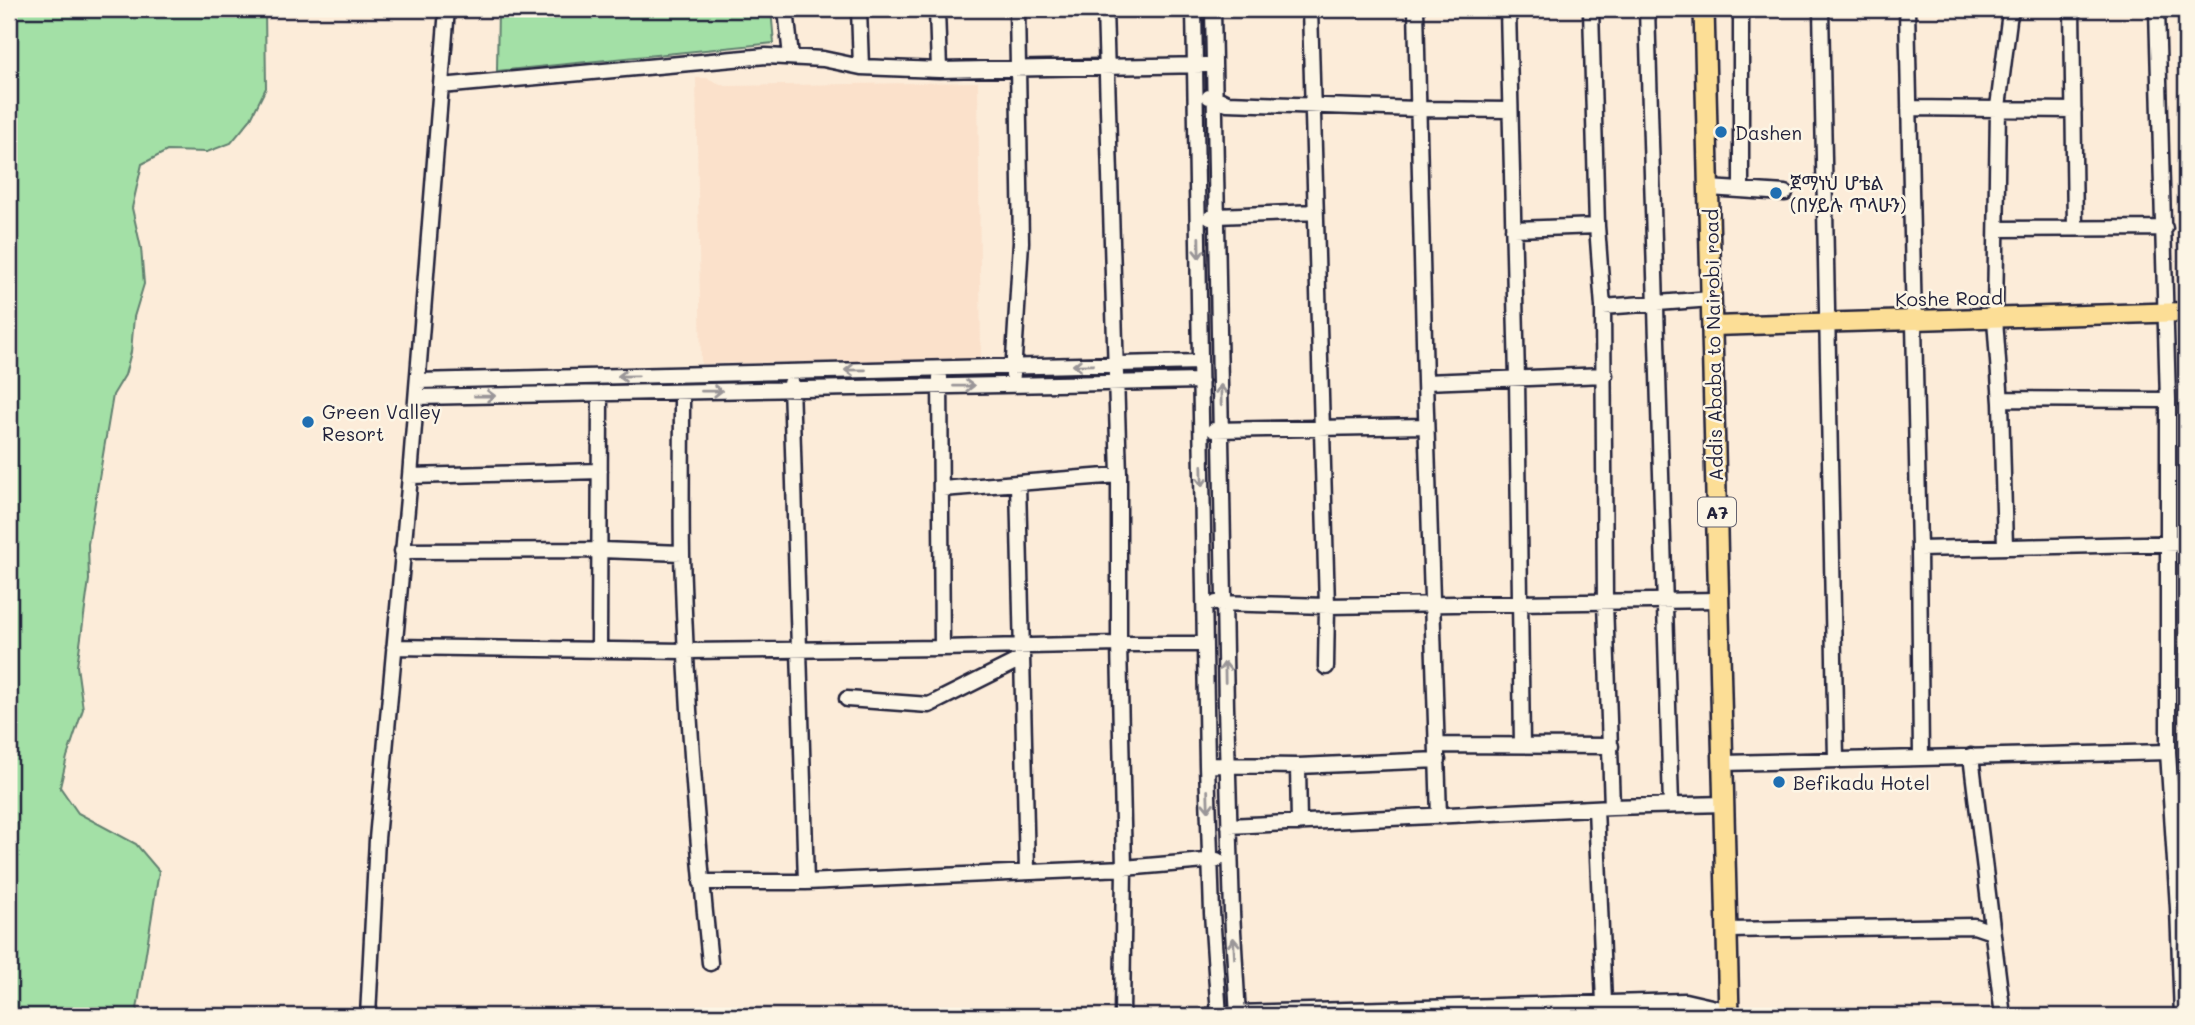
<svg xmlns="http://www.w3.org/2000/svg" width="2195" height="1025" font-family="Mali,'Noto Sans Ethiopic',sans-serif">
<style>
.built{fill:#fbe1cb}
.green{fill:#a3e0a6;stroke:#628170;stroke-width:2}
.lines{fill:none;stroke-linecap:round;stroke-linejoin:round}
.minor-casing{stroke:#22223b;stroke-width:19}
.major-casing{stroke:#22223b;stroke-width:23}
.highway-casing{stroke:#22223b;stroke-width:24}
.minor{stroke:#fcf5e5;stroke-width:14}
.major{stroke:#fcde96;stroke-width:18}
.highway{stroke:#fcde96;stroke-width:19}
.oneway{stroke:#9a9698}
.poi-dot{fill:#1f6fb2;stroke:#fcf5e5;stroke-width:2.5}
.labels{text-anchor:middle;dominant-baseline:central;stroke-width:5;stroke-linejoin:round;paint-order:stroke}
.shield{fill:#fcf5e5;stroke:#63616e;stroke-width:2}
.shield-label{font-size:18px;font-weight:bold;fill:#22223b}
.poi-label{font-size:19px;fill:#22223b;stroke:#fcf5e5;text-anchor:start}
.street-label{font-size:19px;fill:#22223b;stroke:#fcf5e5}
</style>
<rect width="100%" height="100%" fill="#fcecd9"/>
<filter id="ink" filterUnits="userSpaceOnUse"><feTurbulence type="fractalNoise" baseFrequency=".0143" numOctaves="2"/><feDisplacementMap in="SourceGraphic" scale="14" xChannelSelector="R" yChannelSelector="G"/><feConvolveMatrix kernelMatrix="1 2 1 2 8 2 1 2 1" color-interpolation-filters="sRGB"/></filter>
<g filter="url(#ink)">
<path class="built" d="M 696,78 L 707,78 L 725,86 L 978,82 L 981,359 L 701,364 Z"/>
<path class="green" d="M 9,9 L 265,9 L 266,88 L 250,120 L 231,143 L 207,152 L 167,151 L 142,164 L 132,208 L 141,248 L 144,284 L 134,317 L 131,352 L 125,375 L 113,395 L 88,544 L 89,580 L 77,666 L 83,709 L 67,757 L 60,787 L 78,813 L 136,844 L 159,871 L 136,1016 L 9,1016 Z
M 498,9 L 771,9 L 774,43 L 497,71 Z"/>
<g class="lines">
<defs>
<path id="minor" d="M 786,9 L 791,57
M 859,9 L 861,67
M 937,9 L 939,70
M 1105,9 L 1119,475 L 1119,644 L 1124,868 L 1122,1016
M 1194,9 L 1207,765 L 1212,913 L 1219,1016
M 1213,9 L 1226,707 L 1232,913 L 1238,1016
M 1310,9 L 1327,606 L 1326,667
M 1416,9 L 1425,382 L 1439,816
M 1508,9 L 1517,378 L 1522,745
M 1591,9 L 1597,226 L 1603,307 L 1605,602 L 1612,807
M 1647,9 L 1671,805
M 1741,9 L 1741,190
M 1821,9 L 1836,759
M 1907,9 L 1919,549 L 1921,757
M 2072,9 L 2075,228
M 2157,9 L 2168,400 L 2168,752 L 2178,908 L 2182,1016
M 441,86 L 766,56 L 823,59 L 861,67 L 939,70 L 1206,65
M 1209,97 L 1215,97 L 1227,103 L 1418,109 L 1510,110
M 1909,108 L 2074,110
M 1709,188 L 1785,193
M 1210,218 L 1217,216 L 1315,212
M 1513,229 L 1597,226
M 1997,229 L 2165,228
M 1603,307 L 1712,299
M 1013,375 L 1021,242 L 1017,9
M 940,377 L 942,648
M 418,381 L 1200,362
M 1425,382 L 1605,375
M 791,383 L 806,882
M 682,392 C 682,446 681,501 682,556 C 686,692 696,828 710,963
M 417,397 L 1201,381
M 2001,399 L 2168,400
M 1214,430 L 1426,426
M 410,476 L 600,471
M 1018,483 L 1027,871
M 942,489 L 1119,475
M 2005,547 L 2001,403 L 1995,319 L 1998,107 L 2009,20 L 2011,11 L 2015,9
M 1919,549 L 2186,543
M 402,551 L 601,550 L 682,553
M 1216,603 L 1327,606 L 1719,600
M 394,647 L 686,651 L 942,648 L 1119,644 L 1205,644
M 599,650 L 600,393
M 847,699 L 929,705 L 1021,659
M 1438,745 L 1611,746
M 1971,756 L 2003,1016
M 1724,763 L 2168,752
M 1207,765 L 1298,766 L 1438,760
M 1298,766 L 1299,823
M 1596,808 L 1604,1003
M 1229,826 L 1612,807 L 1724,804
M 701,882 L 806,882 L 1124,868 L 1217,860
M 1728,930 L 1974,926 L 1992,932
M 368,1016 L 377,839 L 410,476 L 447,9
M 1207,1016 L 1237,1013 L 1685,1001 L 1729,1011"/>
<path id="major" d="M 1713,326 L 2186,312"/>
<path id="highway" d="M 1704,9 L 1729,1016"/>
</defs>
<use href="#minor" class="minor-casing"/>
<use href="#major" class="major-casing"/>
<use href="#highway" class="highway-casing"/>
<use href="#minor" class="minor"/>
<use href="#major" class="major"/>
<use href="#highway" class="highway"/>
</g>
<defs><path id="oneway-shaft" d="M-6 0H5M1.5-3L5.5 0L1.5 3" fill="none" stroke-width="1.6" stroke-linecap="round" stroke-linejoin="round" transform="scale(1.75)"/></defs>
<g class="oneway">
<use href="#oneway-shaft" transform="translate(1199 248) rotate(89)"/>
<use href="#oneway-shaft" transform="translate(1083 365) rotate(179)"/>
<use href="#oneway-shaft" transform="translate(855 370) rotate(179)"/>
<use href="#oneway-shaft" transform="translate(628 376) rotate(179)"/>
<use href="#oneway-shaft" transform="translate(964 386) rotate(-1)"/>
<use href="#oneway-shaft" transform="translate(712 391) rotate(-1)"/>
<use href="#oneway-shaft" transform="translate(1221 395) rotate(-91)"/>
<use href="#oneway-shaft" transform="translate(485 396) rotate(-1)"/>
<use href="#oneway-shaft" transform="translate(1202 476) rotate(89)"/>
<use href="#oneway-shaft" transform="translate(1225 672) rotate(-91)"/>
<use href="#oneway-shaft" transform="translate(1208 801) rotate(88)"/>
<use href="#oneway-shaft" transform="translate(1234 948) rotate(-93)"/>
</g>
</g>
<g class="poi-dot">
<circle cx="1721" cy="132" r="7"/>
<circle cx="1776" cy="193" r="7"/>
<circle cx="308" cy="422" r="7"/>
<circle cx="1779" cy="782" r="7"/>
</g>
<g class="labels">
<rect class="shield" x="1698" y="497.5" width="38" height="29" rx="5"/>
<g class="shield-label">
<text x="1717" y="512">A7</text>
</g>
<g class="poi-label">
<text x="1735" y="132">Dashen</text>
<text x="1790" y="182">ጀማነህ ሆቴል<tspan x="1790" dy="22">(በሃይሉ ጥላሁን)</tspan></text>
<text x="322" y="411">Green Valley<tspan x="322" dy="22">Resort</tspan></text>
<text x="1793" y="782">Befikadu Hotel</text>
</g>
<g class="street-label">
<text transform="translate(1949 298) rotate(-1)">Koshe Road</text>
<text transform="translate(1713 345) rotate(-91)">Addis Ababa to Nairobi road</text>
</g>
</g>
<rect width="2195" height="1025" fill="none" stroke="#fcf5e5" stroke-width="35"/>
<rect x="18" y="18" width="2160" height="990" fill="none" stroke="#22223b" stroke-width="2.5" filter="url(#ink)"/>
</svg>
